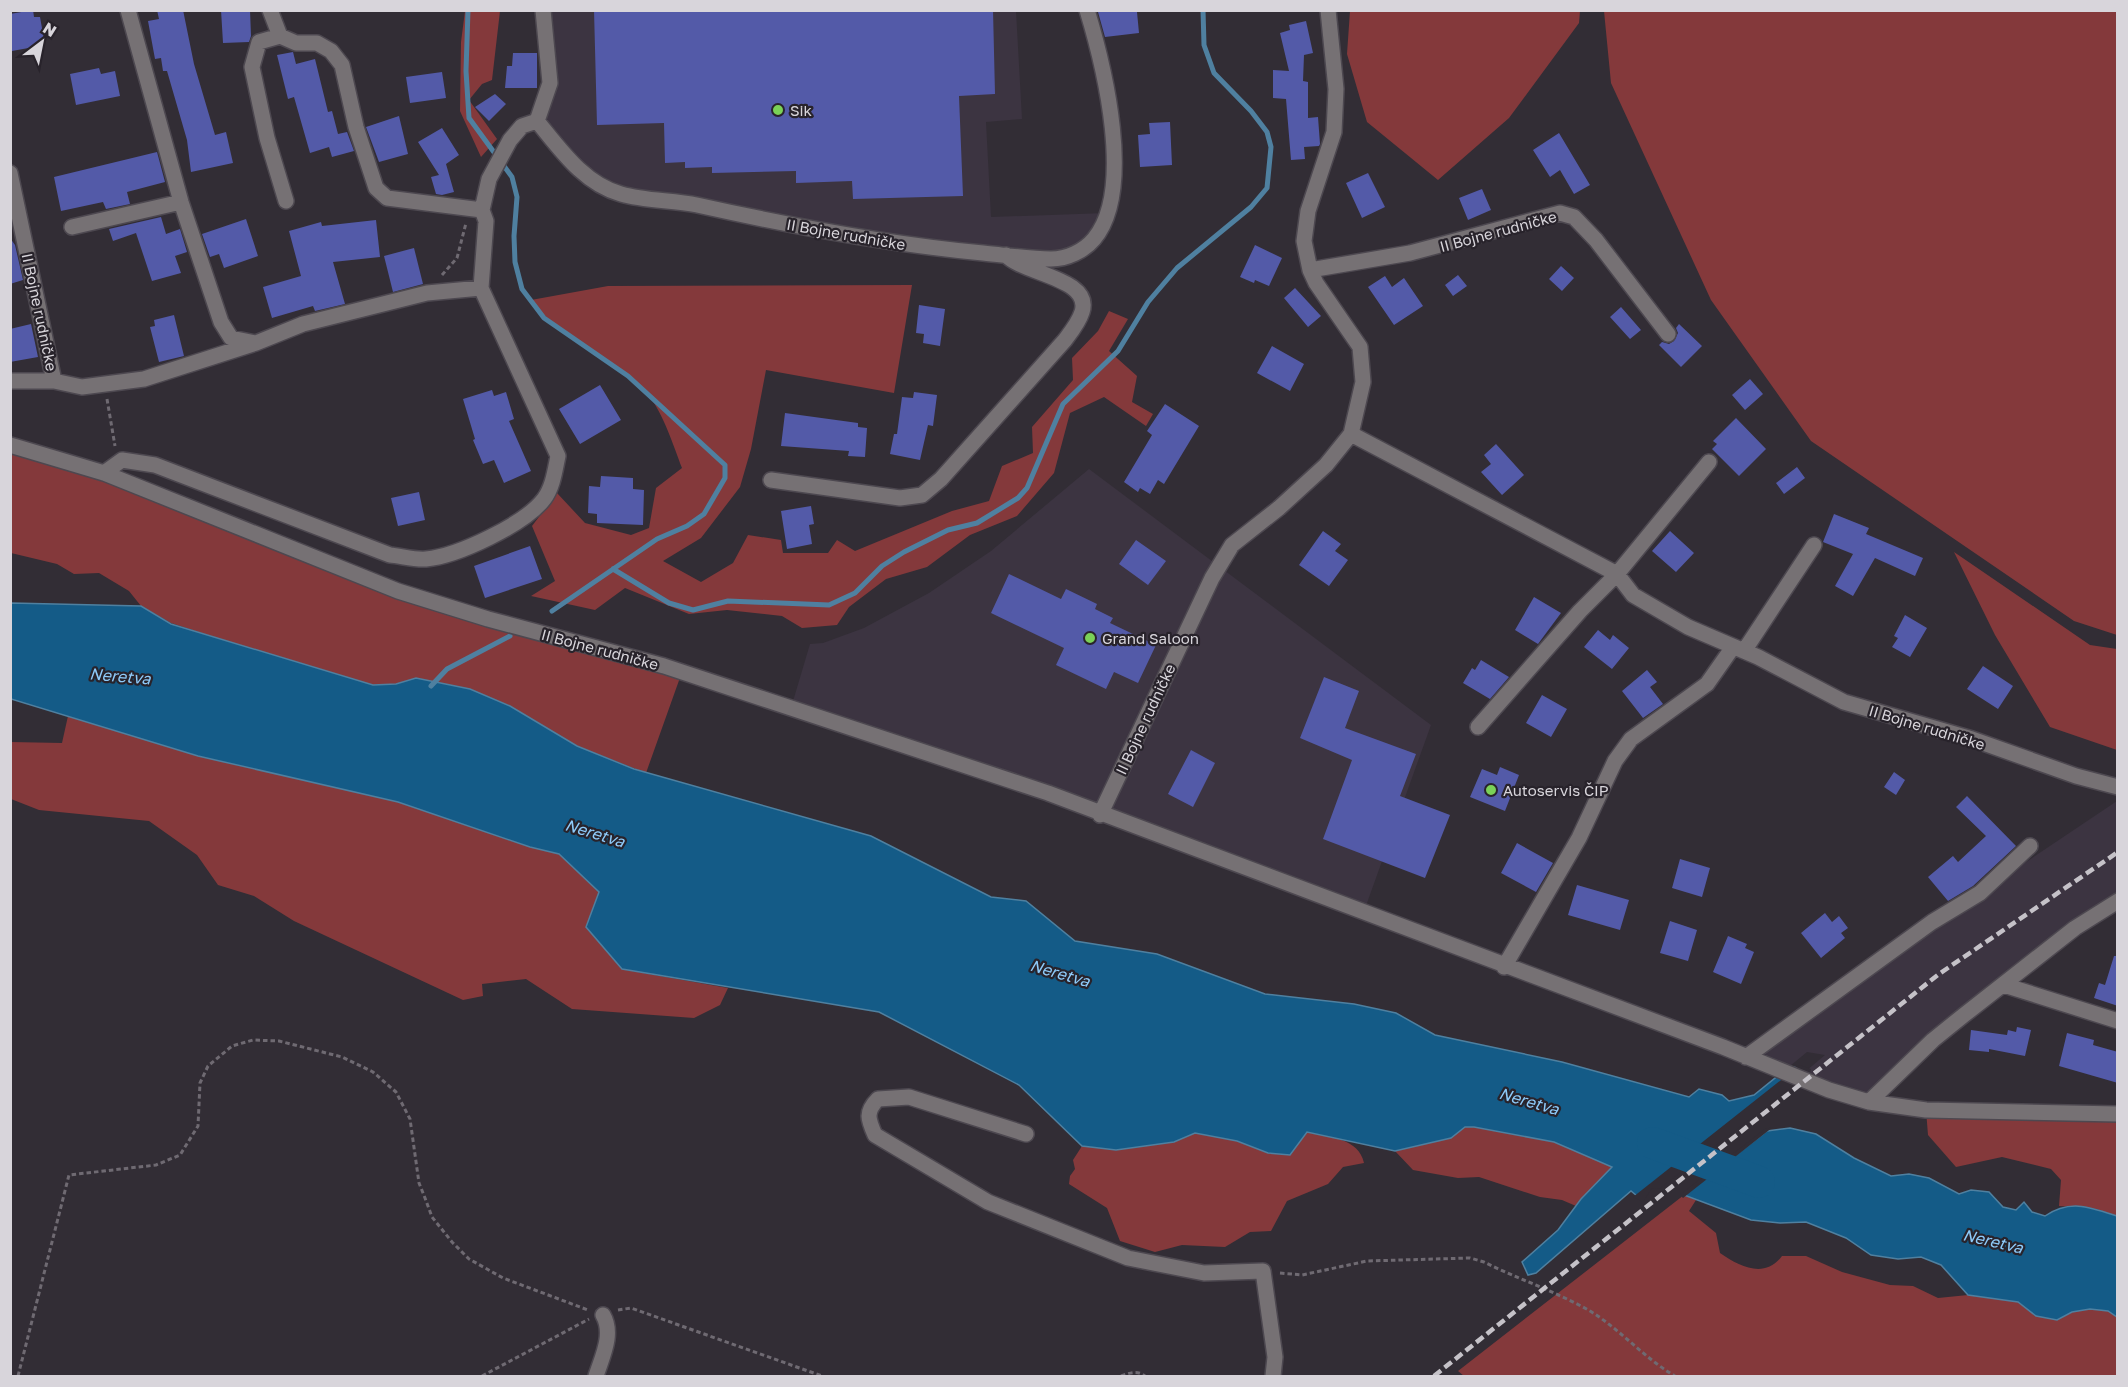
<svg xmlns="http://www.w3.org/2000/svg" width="2128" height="1387" font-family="'Golos Text',sans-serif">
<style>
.built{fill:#3c3441}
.green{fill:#84393b}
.water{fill:#145b87;stroke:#4f80a0;stroke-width:1.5}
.pier{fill:#322d35}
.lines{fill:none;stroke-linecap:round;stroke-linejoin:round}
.stream{stroke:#4f80a0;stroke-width:5}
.river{stroke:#145b87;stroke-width:32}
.building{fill:#535aa8}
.minor-casing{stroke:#4d4850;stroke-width:18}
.path{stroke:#6f6a72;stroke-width:3;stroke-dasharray:4.5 3;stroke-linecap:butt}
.minor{stroke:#767174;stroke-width:15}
.rail{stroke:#c5c2c8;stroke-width:4.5;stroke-dasharray:9 4.5;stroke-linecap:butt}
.poi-dot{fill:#7ad157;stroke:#28232b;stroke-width:2}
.labels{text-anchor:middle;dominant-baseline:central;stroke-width:4.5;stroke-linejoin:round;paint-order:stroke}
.poi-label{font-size:15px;fill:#d8d5db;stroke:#28232b;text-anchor:start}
.street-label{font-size:15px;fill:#d8d5db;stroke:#28232b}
.water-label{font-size:16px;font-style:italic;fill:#8ecbfa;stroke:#28232b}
</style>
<rect width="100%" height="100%" fill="#322d35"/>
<path class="built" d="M 543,11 L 1016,11 L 1022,119 L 986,122 L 991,217 L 1106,213 L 1095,238 L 1052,259 L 773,222 L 592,180 L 537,121 L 550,83 Z
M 1089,469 L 1431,725 L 1363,914 L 791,708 L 810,644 L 823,643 L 864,628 L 929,593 L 991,551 Z
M 2117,801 L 2117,901 L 1869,1102 L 1799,1077 L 1825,1055 L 1807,1052 L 1784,1071 L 1752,1051 L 1980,893 Z"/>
<path class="green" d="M 465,11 L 500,11 L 492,80 L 482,84 L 469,100 L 497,139 L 481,157 L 460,111 L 461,42 Z
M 1350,11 L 1350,10 L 1580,11 L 1579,23 L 1509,118 L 1438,180 L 1367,122 L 1347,54 Z
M 1604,11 L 2117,11 L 2117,635 L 2074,621 L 1811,441 L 1711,300 L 1611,83 Z
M 912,285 L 894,393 L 766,370 L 751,449 L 740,487 L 701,538 L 663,561 L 701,582 L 733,563 L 748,535 L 781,540 L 783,553 L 828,553 L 837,540 L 855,551 L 952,511 L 989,501 L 1002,466 L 1033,453 L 1032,427 L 1073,380 L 1072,358 L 1098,331 L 1109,311 L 1128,319 L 1109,351 L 1137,376 L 1132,402 L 1153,414 L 1146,426 L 1104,397 L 1070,413 L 1054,473 L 1017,516 L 970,535 L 927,567 L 886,579 L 849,607 L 837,625 L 802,628 L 782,616 L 727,610 L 689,614 L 625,588 L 595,610 L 531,596 L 555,581 L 532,526 L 557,493 L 585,523 L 631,535 L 649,528 L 656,488 L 682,468 C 674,447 663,413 649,396 C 616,357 561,341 531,300 L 608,286 Z
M 10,445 L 398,591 L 682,672 L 646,773 L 577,746 L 510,706 L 470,689 L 416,678 L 396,684 L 373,685 L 266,654 L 171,623 L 141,606 L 129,591 L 99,573 L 74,574 L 57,564 L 11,553 Z
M 1954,552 L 2090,645 L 2117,649 L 2117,750 L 2050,727 L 1995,635 Z
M 68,716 L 198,756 L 398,802 L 530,847 L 559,854 L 599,892 L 621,969 L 728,988 L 720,1005 L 694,1018 L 572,1009 L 526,979 L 482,984 L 483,996 L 463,1000 L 294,921 L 254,896 L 218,885 L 197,855 L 149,821 L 39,810 L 11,799 L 10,742 L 62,743 Z
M 1926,1110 L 2117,1114 L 2117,1216 L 2096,1209 L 2059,1206 L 2061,1180 L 2051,1169 L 2002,1157 L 1956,1167 L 1928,1135 Z
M 1465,1127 L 1474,1127 L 1554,1142 L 1613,1167 L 1576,1206 L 1562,1200 L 1540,1197 L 1479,1177 L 1458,1178 L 1413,1170 L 1395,1151 L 1451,1138 Z
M 1307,1132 C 1328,1137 1359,1138 1364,1163 L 1343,1167 L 1328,1184 L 1287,1201 L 1271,1231 L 1250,1232 L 1225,1247 L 1182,1245 L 1155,1252 L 1120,1241 L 1107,1208 L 1069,1184 L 1070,1176 L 1075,1169 L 1073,1160 L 1082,1146 L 1116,1150 L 1174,1142 L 1195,1133 L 1237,1141 L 1268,1153 Z
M 1684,1195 L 1696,1200 L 1689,1211 L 1716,1233 L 1720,1253 C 1740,1267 1765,1279 1782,1256 L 1806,1256 L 1842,1272 L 1890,1285 L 1913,1286 L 1938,1298 L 1968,1295 L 2018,1302 L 2036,1316 L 2057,1320 L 2072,1312 L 2090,1309 L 2108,1311 L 2117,1317 L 2117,1376 L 1464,1376 L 1458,1371 Z"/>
<path class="water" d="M 11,603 L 141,606 L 171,624 L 373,685 L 396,684 L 416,678 L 470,689 L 510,706 L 577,746 L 634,769 L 871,836 L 991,897 L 1026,901 L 1075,941 L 1157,954 L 1265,994 L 1354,1004 L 1396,1013 L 1435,1035 L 1562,1062 L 1689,1097 L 1699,1089 L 1722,1095 L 1729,1101 L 1754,1095 L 1790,1066 L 1808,1071 L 1651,1184 L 1642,1200 L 1631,1191 L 1536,1273 L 1528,1275 L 1522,1262 L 1558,1230 L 1581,1199 L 1612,1167 L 1554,1142 L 1474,1127 L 1465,1127 L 1451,1138 L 1395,1151 L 1307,1132 L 1290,1155 L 1268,1153 L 1237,1141 L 1195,1133 L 1174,1142 L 1116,1150 L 1082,1146 L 1019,1085 L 879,1012 L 622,969 L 586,927 L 599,892 L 559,854 L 530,847 L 398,802 L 198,756 L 11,699 Z
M 1790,1128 L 1816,1134 L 1854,1158 L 1891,1176 L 1909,1174 L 1929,1178 L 1959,1194 L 1971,1190 L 1989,1192 L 2003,1207 L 2016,1210 L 2024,1202 L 2032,1212 L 2045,1216 C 2070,1199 2090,1207 2117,1216 L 2117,1317 L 2108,1311 L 2090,1309 L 2072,1312 L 2057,1320 L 2036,1316 L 2018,1302 L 1968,1295 L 1941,1265 L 1921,1257 L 1898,1259 L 1871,1255 L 1846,1238 L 1806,1222 L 1780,1223 L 1751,1220 L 1684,1195 L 1767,1131 Z"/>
<path class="pier" d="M 1800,1065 L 1811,1069 L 1810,1073 L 1659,1189 L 1652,1188 L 1643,1202 L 1633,1197 Z
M 1773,1127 L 1683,1198 L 1682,1197 L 1682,1193 L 1765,1129 Z"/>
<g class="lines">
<path class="stream" d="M 468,10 L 466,71 L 469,118 L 512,177 L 517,197 L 514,236 L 515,262 L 522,289 L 544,318 L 628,376 L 725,465 L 725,478 L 704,514 L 687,526 L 657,539 L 552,611
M 613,569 L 669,603 L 693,610 L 728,601 L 829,605 L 855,593 L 882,566 L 904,552 L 948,530 L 977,523 L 1018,498 L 1027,488 L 1063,404 L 1118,351 L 1148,302 L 1177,268 L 1251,207 L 1267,188 L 1271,147 L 1267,132 L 1251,111 L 1214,73 L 1204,45 L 1203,10
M 431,686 L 447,669 L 510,636"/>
<path class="river" d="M 1653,1143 L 1759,1182"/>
</g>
<path class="building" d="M 33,10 L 34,17 L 40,17 L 45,45 L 12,51 L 10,14 Z
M 157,10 L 183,10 L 194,64 L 215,135 L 226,132 L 233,163 L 191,172 L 187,140 L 167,71 L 163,71 L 161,58 L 155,59 L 148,21 L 159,19 Z
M 221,10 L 250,10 L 251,36 L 249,42 L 223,43 Z
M 594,10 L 993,10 L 995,94 L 959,96 L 963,196 L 853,199 L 852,181 L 796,183 L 796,171 L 712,173 L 712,167 L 685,168 L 685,162 L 665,163 L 664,123 L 597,125 Z
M 1107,10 L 1137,12 L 1139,33 L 1105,37 L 1098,12 Z
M 1306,21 L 1313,53 L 1304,55 L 1303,81 L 1308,82 L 1308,118 L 1318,117 L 1320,144 L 1319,146 L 1304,147 L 1305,159 L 1291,160 L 1286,99 L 1273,98 L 1273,70 L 1289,71 L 1280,33 L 1290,30 L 1289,25 Z
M 293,52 L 296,64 L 315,59 L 328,112 L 332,111 L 338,134 L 347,132 L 354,151 L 332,157 L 329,147 L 310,153 L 294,97 L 288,99 L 277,55 Z
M 513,53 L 537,53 L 537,88 L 505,88 L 507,66 L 512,66 Z
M 99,68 L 101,74 L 115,71 L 120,96 L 76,105 L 70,74 Z
M 442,72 L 446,98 L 410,103 L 406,77 Z
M 495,94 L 506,104 L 489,121 L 475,107 Z
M 399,116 L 408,154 L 379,162 L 366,127 Z
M 1170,122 L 1172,165 L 1140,167 L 1138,135 L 1150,134 L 1149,123 Z
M 442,128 L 459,155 L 446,164 L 454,192 L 442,195 L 436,194 L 431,177 L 439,175 L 418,142 Z
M 1559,133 L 1590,185 L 1574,194 L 1560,170 L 1550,177 L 1533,150 Z
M 157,152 L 165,182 L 127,192 L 130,204 L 106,209 L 103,202 L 61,211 L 54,177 Z
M 1368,173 L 1385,207 L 1362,218 L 1346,183 Z
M 1482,189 L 1491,210 L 1468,220 L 1459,198 Z
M 161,217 L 166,234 L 180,229 L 187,252 L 175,256 L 181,273 L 152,281 L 136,233 L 113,241 L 109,229 Z
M 246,219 L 258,256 L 224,268 L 219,254 L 210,257 L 202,234 Z
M 376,220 L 380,257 L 333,262 L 345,304 L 315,311 L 313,306 L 272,318 L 263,287 L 301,276 L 289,231 L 321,222 L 322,226 Z
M 10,238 L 15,245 L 23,280 L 10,284 Z
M 1255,245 L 1282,258 L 1269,286 L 1255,280 L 1254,283 L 1240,277 Z
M 414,248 L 423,284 L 393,292 L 384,256 Z
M 1561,266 L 1574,278 L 1562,291 L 1549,279 Z
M 1458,275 L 1467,286 L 1453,296 L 1445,285 Z
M 1385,276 L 1392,287 L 1404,278 L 1423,306 L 1394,325 L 1368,287 Z
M 1295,288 L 1321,316 L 1308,327 L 1284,298 Z
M 919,305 L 945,309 L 940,346 L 923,343 L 924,334 L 916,333 Z
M 1621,307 L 1641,330 L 1630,339 L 1610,317 Z
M 174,315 L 184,356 L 159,362 L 150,327 L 155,326 L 154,320 Z
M 31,324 L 38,357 L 10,362 L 10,329 Z
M 1679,324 L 1702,346 L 1681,367 L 1659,345 L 1662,342 L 1669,344 L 1674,341 L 1678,333 L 1676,328 Z
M 1272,346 L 1304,364 L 1290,391 L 1257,373 Z
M 1750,379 L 1763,394 L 1745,410 L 1732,395 Z
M 600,385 L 621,420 L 580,444 L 559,409 Z
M 492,390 L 494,396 L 506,392 L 514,419 L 509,421 L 531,471 L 504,483 L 494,460 L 483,464 L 473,440 L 475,439 L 463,399 Z
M 914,392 L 937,395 L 933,426 L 928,425 L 920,460 L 890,454 L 894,434 L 897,434 L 902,397 L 913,398 Z
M 1165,404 L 1199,426 L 1164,484 L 1158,480 L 1150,494 L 1140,488 L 1138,492 L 1124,482 L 1152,435 L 1147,431 Z
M 785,413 L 858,423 L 858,427 L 867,428 L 865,457 L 848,456 L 849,451 L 781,446 Z
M 1736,418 L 1766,449 L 1739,476 L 1712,449 L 1717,444 L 1713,441 Z
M 1496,444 L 1524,475 L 1502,495 L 1481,472 L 1491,464 L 1484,455 Z
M 1797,467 L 1805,478 L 1784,494 L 1776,483 Z
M 601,476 L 633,478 L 633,489 L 644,490 L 643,525 L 597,523 L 597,514 L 588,513 L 589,486 L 600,487 Z
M 419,492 L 425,520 L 398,526 L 391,498 Z
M 811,506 L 814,524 L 809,525 L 812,544 L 787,549 L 781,511 Z
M 1834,514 L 1869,528 L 1866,534 L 1923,558 L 1915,576 L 1875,558 L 1853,596 L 1835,586 L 1853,554 L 1823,542 Z
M 1323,531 L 1341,544 L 1335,551 L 1348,560 L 1329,586 L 1299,565 Z
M 1670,531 L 1694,553 L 1676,572 L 1652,551 Z
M 1136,540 L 1166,561 L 1148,585 L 1119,564 Z
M 530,546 L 542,579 L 485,598 L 474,566 Z
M 1009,574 L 1061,599 L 1066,589 L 1097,604 L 1095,609 L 1113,618 L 1110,623 L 1156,645 L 1138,683 L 1114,672 L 1106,689 L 1056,665 L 1064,648 L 991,613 Z
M 1534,597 L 1561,613 L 1538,644 L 1515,630 Z
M 1905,615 L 1927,628 L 1910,657 L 1892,647 L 1898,638 L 1894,636 Z
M 1598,630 L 1610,640 L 1613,635 L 1629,648 L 1612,669 L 1584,647 Z
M 1481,660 L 1509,677 L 1490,699 L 1463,683 L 1472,668 L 1475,670 Z
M 1983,666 L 2013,686 L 1998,709 L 1967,689 Z
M 1647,670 L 1657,682 L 1650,687 L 1663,704 L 1643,718 L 1622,691 Z
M 1324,677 L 1359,691 L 1345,728 L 1416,754 L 1400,796 L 1450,815 L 1425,878 L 1323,839 L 1352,760 L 1300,738 Z
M 1542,695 L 1567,709 L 1551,737 L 1526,723 Z
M 1191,750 L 1215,763 L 1193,807 L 1168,794 Z
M 1500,767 L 1519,775 L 1505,811 L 1470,797 L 1482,769 L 1497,775 Z
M 1894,772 L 1905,780 L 1896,795 L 1884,787 Z
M 1967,796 L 2016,846 L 1973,886 L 1948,901 L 1928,877 L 1953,856 L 1958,862 L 1986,836 L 1956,807 Z
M 1517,843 L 1553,863 L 1536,892 L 1501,873 Z
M 1680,859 L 1710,868 L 1702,897 L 1672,888 Z
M 1577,885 L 1629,900 L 1620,930 L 1568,915 Z
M 1825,913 L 1832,922 L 1839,916 L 1848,928 L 1841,933 L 1845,938 L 1821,958 L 1801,933 Z
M 1670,921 L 1697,930 L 1688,961 L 1660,953 Z
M 1728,936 L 1747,944 L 1745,948 L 1754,952 L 1741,984 L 1713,972 Z
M 2114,956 L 2118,956 L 2118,1006 L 2094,998 L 2099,983 L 2105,985 Z
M 2017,1027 L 2031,1030 L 2025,1056 L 1989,1049 L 1989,1052 L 1969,1050 L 1971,1030 L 2007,1035 L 2008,1030 L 2016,1032 Z
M 2067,1033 L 2094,1040 L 2093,1045 L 2118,1052 L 2118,1083 L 2059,1066 Z"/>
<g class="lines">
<defs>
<path id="minor" d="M 128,10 L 181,202 L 221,322 L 231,338 L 255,343
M 270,10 L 280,36 L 296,43 L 317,43 L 331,51 L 342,65 L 356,127 L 376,188 L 387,198 L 482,210
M 280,36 L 259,42 L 252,67 L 267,138 L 286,201
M 537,121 C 560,149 584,184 621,194 C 645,201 672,200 697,205 C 791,226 887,244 983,253 C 1005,255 1028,259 1051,259 C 1067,259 1084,251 1094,239 C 1135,190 1104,66 1087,10
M 10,173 L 54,381
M 72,227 L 181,202
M 1310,270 L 1410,253 L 1560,213 L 1574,217 L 1596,240 L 1668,334
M 10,381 L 54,381 L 82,387 L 144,379 L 256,343 L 303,324 L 427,293 L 481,288
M 1351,434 L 1617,574 L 1633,595 L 1688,627 L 1758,657 L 1844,702 L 1972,739 L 2076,776 L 2118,787
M 10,445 L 104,473 L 398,591 L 488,619 L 664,666 L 1048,793 L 1723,1047 L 1829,1090 L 1869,1102 L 1926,1110 L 2118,1114
M 104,473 L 122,460 L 155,465 L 390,555 C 401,556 415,560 426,559 C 458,556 525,524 544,499 C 553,487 555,470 558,456 L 481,288 L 486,221 L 482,210 L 489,179 L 510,140 L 522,126 L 537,121 L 550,83 L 543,10
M 771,480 L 900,498 L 922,495 L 941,479 L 1065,340 C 1071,332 1079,322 1082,312 C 1093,278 1022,274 1006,255
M 1744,651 L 1814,545
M 1478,727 L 1580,611 L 1617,574 L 1709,462
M 1100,815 L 1212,578 L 1232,545 L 1279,508 L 1326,465 L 1351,434 L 1363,382 L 1360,347 L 1316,283 L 1310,270 L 1304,241 L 1308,211 L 1334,132 L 1336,89 L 1328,10
M 1504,967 L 1579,838 L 1615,761 L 1631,739 L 1707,684 L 1733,647
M 2004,985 L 2118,1021
M 1746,1057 L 1932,922 L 1980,893 L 2030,846
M 1869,1102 L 1933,1040 L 1964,1015 L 2075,928 L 2118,901
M 1026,1134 L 909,1097 L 878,1099 C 865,1112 868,1119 875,1135 L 988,1202 L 1128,1258 L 1204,1273 L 1263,1271 L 1275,1357 L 1273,1376
M 596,1376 C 602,1357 614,1334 603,1315"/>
</defs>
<use href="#minor" class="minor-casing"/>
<path class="path" d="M 442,275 L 457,258 L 466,223
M 107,399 L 115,446
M 1280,1273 L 1302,1275 L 1367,1261 L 1470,1258 L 1484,1262 C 1518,1279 1557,1292 1590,1311 C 1621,1330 1644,1358 1675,1376
M 618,1310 L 631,1308 L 822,1376
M 18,1376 L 69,1175 L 156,1165 L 180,1155 L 198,1126 L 200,1083 L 208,1066 L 232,1046 L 253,1040 L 279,1041 L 342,1057 L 373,1072 L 396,1092 L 410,1119 L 419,1183 L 425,1198 L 432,1217 L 452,1242 L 469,1259 L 503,1278 L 588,1310
M 482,1376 L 589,1319
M 1121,1376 C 1130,1373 1137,1370 1145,1376"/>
<use href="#minor" class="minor"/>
<path class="rail" d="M 1434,1376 L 1939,974 L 2118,852"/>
</g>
<g class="poi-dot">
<circle cx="778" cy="110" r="6"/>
<circle cx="1090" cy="638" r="6"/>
<circle cx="1491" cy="790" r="6"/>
</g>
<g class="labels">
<g class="poi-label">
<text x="790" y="110">Sik</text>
<text x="1102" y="638">Grand Saloon</text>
<text x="1503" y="790">Autoservis ČIP</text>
</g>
<g class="street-label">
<text transform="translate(1498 231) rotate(-15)">II Bojne rudničke</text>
<text transform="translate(846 234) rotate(10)">II Bojne rudničke</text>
<text transform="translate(40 312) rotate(78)">II Bojne rudničke</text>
<text transform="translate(600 649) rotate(15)">II Bojne rudničke</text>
<text transform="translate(1145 719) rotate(-65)">II Bojne rudničke</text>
<text transform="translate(1927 727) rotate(17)">II Bojne rudničke</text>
</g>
<g class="water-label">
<text transform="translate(120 676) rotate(5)">Neretva</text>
<text transform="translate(595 833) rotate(17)">Neretva</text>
<text transform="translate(1060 973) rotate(16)">Neretva</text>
<text transform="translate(1529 1101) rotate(16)">Neretva</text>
<text transform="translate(1993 1241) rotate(13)">Neretva</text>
</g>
</g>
<rect width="2128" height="1387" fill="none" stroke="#d8d5db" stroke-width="24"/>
<g transform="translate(42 42) rotate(32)" stroke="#28232b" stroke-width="4.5" paint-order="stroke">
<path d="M0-4.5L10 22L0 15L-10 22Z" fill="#d8d5db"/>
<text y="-9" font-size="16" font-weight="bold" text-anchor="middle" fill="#d8d5db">N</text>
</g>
</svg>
